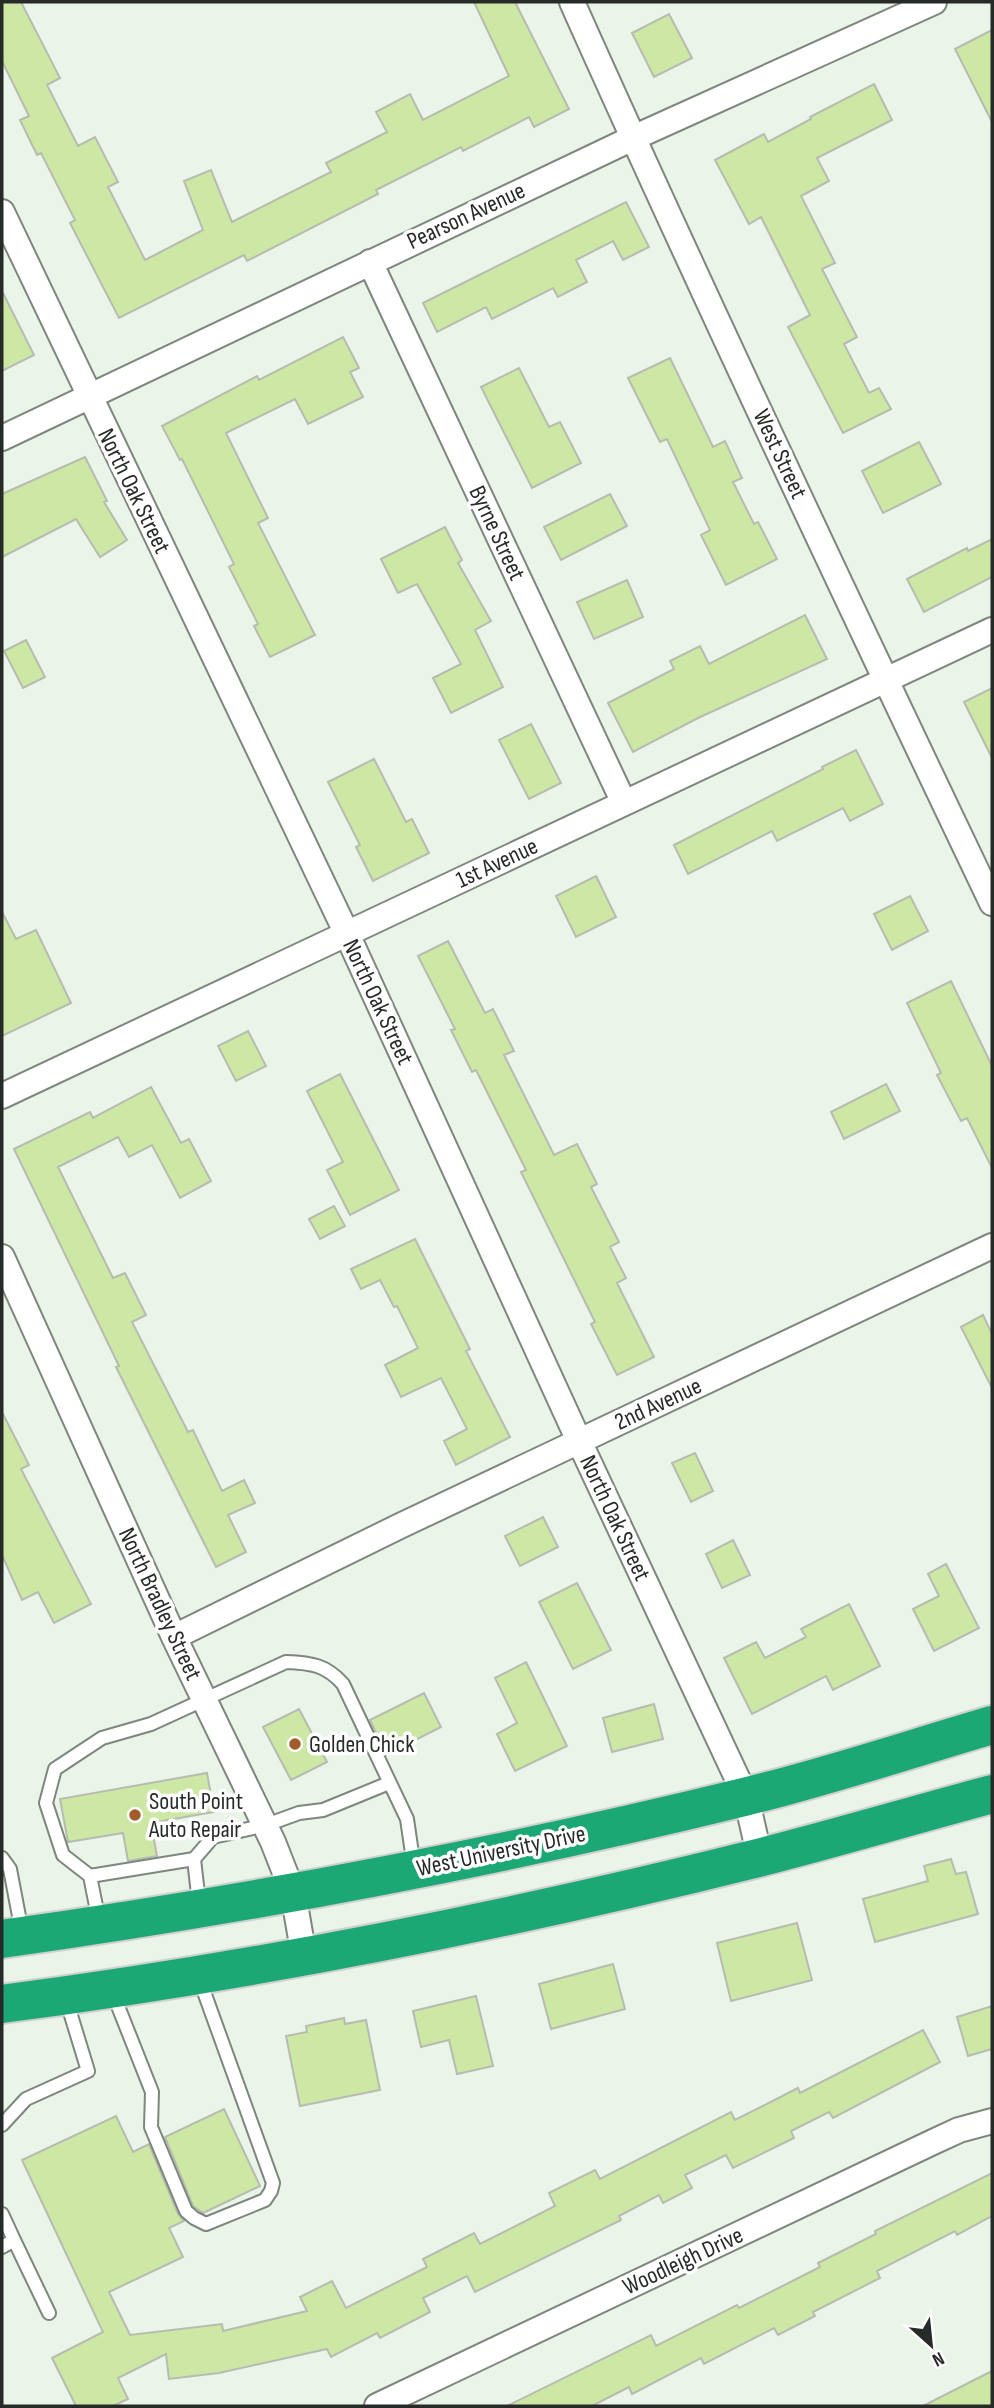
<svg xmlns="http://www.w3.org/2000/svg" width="994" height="2408" font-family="'Sofia Sans Condensed',sans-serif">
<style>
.building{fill:#cde7a5;stroke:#b7bcb0;stroke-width:2}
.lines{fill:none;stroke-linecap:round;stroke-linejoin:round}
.lane-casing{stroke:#7d877d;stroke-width:16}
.street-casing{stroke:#7d877d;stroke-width:28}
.highway-casing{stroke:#cfd0cf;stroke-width:42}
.lane{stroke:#fff;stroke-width:12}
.street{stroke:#fff;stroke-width:24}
.highway{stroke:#1ca875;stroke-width:38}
.poi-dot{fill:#a05c2d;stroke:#fff;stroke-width:2.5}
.labels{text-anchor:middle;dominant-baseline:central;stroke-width:7;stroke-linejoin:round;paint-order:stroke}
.street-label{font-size:24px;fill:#272b27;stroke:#fff}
.poi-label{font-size:24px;fill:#272b27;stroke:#fff;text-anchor:start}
</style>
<rect width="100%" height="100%" fill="#eaf4e9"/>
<path class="building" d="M 2,2 L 21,2 L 60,78 L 47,85 L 78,146 L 95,137 L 118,182 L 108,187 L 145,260 L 203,230 L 184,181 L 211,170 L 232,222 L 331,172 L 326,163 L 387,132 L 376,112 L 410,94 L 423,120 L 509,76 L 474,2 L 515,2 L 569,109 L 534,127 L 529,117 L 463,151 L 461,147 L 376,190 L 378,194 L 247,261 L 244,255 L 119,318 L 70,223 L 75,220 L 41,153 L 37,155 L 20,120 L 29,116 L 2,61 Z
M 669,14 L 692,58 L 654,77 L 632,33 Z
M 992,30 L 992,122 L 955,49 Z
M 874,84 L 892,120 L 817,158 L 829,181 L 801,196 L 835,263 L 822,269 L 857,337 L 844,344 L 869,393 L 879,388 L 891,409 L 843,433 L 788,327 L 810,315 L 761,217 L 749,224 L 715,160 L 764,134 L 768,142 L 811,119 L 810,117 Z
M 626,202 L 649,247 L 623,260 L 613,241 L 576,260 L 587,282 L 558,297 L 553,288 L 492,319 L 486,307 L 437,332 L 423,303 Z
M 2,291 L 34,355 L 2,371 Z
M 343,337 L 359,368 L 350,372 L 363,397 L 308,424 L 295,399 L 226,433 L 268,518 L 258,523 L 315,635 L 270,657 L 254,626 L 258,624 L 229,567 L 234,564 L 182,459 L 180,460 L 162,426 L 257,376 L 259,380 Z
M 670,358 L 713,447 L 725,441 L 742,478 L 733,482 L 754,524 L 758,522 L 777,559 L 726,585 L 701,535 L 710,530 L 667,439 L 660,442 L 628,378 Z
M 519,368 L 549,427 L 560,422 L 581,463 L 532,488 L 481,387 Z
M 919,442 L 941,484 L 883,513 L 862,471 Z
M 85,457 L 107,501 L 104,502 L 127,540 L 100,557 L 76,519 L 2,557 L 2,494 Z
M 610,494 L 627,526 L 561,560 L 544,527 Z
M 445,527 L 462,560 L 458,563 L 491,621 L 475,630 L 503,687 L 451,713 L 433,678 L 461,664 L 417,584 L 398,593 L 381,559 Z
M 992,539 L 992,577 L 924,612 L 907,579 L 967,548 L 968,551 Z
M 627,580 L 643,617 L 594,639 L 577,602 Z
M 805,615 L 827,659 L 698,718 L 633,752 L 608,703 L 674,669 L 670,661 L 700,646 L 709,664 Z
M 26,640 L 45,677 L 23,688 L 4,651 Z
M 992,688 L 992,758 L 964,702 Z
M 531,724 L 561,783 L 529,799 L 499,740 Z
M 856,750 L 883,804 L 850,821 L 843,808 L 777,841 L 772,831 L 688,874 L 674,845 L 823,769 L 822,767 Z
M 374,759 L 406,822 L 412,819 L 429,853 L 373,881 L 356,847 L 360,845 L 328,782 Z
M 596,876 L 616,917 L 576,937 L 556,896 Z
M 910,896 L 928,931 L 892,950 L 874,914 Z
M 2,912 L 16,939 L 36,930 L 71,1003 L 2,1036 Z
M 448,941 L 485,1013 L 493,1009 L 514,1051 L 504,1055 L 554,1155 L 577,1144 L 597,1184 L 591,1187 L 619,1242 L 610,1247 L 626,1278 L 617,1283 L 654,1357 L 617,1375 L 591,1324 L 595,1322 L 521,1172 L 526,1170 L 476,1070 L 472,1072 L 451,1030 L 455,1029 L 418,956 Z
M 951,981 L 992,1066 L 992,1168 L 967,1118 L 961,1121 L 937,1075 L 941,1073 L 907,1003 Z
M 248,1031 L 266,1066 L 236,1081 L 218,1046 Z
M 340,1074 L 399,1190 L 350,1215 L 327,1170 L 343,1162 L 307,1091 Z
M 886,1084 L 900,1111 L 844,1139 L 831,1112 Z
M 151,1087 L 181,1143 L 189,1139 L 211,1181 L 180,1198 L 152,1145 L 129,1157 L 118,1137 L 58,1167 L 113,1278 L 125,1273 L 146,1315 L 132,1322 L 188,1432 L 193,1430 L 222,1491 L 244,1480 L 255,1503 L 228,1515 L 246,1552 L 216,1567 L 116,1367 L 119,1366 L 14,1149 L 90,1112 L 93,1118 Z
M 334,1206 L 345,1226 L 320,1239 L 309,1219 Z
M 415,1239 L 470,1349 L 466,1351 L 510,1437 L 456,1465 L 444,1441 L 467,1429 L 441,1378 L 401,1397 L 385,1365 L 418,1348 L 397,1306 L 394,1307 L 380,1280 L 361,1289 L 351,1269 Z
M 983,1315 L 992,1334 L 992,1388 L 961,1327 Z
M 2,1412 L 29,1465 L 21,1469 L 91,1604 L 54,1623 L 38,1592 L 22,1600 L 2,1555 Z
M 695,1453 L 713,1491 L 691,1502 L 672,1463 Z
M 543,1517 L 558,1547 L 520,1566 L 505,1536 Z
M 733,1540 L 750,1575 L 722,1588 L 706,1554 Z
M 946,1564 L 979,1628 L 934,1651 L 913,1609 L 939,1596 L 928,1574 Z
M 577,1583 L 611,1650 L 573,1669 L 539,1602 Z
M 849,1604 L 880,1666 L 833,1690 L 826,1676 L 752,1714 L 724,1658 L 756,1642 L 765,1658 L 806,1637 L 801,1629 Z
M 526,1662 L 567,1746 L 515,1771 L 497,1734 L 517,1723 L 495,1678 Z
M 424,1693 L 441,1727 L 386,1755 L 370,1720 Z
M 654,1704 L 663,1739 L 612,1752 L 603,1718 Z
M 299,1709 L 327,1762 L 291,1780 L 263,1727 Z
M 207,1773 L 214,1812 L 151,1823 L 157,1856 L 128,1861 L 123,1833 L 68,1842 L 60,1799 Z
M 951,1859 L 956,1874 L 966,1872 L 978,1914 L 875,1942 L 863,1899 L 928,1881 L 924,1866 Z
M 797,1923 L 812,1980 L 731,2001 L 717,1943 Z
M 613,1964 L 625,2009 L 551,2029 L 539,1984 Z
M 476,1996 L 493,2066 L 457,2074 L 449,2040 L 421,2047 L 413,2011 Z
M 992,2006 L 992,2049 L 968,2056 L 957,2017 Z
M 344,2018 L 345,2024 L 366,2020 L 380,2090 L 300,2106 L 286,2036 L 307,2032 L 306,2026 Z
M 923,2030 L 940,2062 L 833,2118 L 829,2112 L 791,2131 L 794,2138 L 733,2168 L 726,2155 L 685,2175 L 692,2188 L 663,2203 L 659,2195 L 619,2216 L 621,2220 L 475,2292 L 467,2276 L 423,2298 L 430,2312 L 380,2338 L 377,2333 L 331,2357 L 327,2349 L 219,2373 L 169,2379 L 166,2354 L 118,2378 L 128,2399 L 113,2406 L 76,2406 L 52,2358 L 103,2332 L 22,2160 L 116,2116 L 133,2152 L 149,2144 L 178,2214 L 184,2221 L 169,2228 L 183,2257 L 109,2292 L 130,2335 L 222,2324 L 223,2331 L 307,2311 L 300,2297 L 332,2281 L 346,2308 L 427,2267 L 423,2259 L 474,2233 L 480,2244 L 555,2206 L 549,2193 L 595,2170 L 600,2179 L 731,2112 L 735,2120 L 798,2088 L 800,2093 Z
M 224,2109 L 260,2186 L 203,2213 L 193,2206 L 165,2137 Z
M 992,2173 L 992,2216 L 957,2235 L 955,2231 L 877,2271 L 880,2278 L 813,2312 L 815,2316 L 778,2335 L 774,2328 L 704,2364 L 701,2358 L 632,2394 L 629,2387 L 592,2406 L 507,2406 L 651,2335 L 656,2346 L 737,2305 L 739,2308 L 820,2267 L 818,2263 L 876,2234 L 875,2231 Z
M 992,2371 L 992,2406 L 923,2406 Z"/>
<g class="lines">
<defs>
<path id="lane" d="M 2,1858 L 10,1869 L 22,1932
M 90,1876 L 194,1859
M 199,1903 L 194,1859 L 213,1837 L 266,1825 L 299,1813 L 323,1810 L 389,1783
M 99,1921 L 90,1876 L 63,1855 L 46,1803 L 55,1769 L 102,1738 L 151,1724 L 286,1662 C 312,1663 326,1665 343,1684 L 407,1819 L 414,1867
M 112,1991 L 152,2092 L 151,2127 L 186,2211 L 194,2218 L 206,2224 L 265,2200 L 271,2191 L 273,2183 L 199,1978
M 2,2125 L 26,2099 L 88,2071 L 66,1999
M 2,2214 L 14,2240 L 2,2247
M 14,2240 L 49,2313"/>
<path id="street" d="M 572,2 C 707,304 849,604 992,903
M 2,212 L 347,934 L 579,1441 L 746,1797 L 760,1858
M 370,262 L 624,803
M 2,438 L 633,138 L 934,2
M 2,1096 L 992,630
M 2,1257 L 174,1637 L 273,1842 L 293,1893 L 304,1956
M 174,1637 L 402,1525 L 992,1246
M 377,2406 L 933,2142 L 959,2130 L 992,2121"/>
<path id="highway" d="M 2,1939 C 251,1904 499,1857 744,1797 C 827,1777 910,1749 992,1725
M 2,2004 C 256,1971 509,1920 758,1858 C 836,1838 914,1815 992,1794"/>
</defs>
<use href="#lane" class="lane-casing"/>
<use href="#street" class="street-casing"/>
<use href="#highway" class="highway-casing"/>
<use href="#lane" class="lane"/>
<use href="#street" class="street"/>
<use href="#highway" class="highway"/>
</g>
<g class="poi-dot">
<circle cx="295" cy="1744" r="7"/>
<circle cx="135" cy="1815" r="7"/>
</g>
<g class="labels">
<g class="street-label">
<text transform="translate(466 216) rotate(-25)">Pearson Avenue</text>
<text transform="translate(780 454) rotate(65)">West Street</text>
<text transform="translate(134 491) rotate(64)">North Oak Street</text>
<text transform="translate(497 533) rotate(65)">Byrne Street</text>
<text transform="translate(497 863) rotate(-25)">1st Avenue</text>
<text transform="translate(378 1002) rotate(65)">North Oak Street</text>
<text transform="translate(658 1404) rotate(-25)">2nd Avenue</text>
<text transform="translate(615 1518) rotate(65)">North Oak Street</text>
<text transform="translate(160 1604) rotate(65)">North Bradley Street</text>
<text transform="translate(501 1851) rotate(-12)">West University Drive</text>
<text transform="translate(683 2261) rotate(-25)">Woodleigh Drive</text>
</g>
<g class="poi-label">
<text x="309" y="1744">Golden Chick</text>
<text x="149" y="1801">South Point<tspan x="149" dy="28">Auto Repair</tspan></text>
</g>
</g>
<rect width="994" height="2408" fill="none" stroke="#272b27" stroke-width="7"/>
<g transform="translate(931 2345) rotate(153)" stroke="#ffffff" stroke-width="5" paint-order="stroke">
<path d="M0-5L12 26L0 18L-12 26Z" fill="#272b27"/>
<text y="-10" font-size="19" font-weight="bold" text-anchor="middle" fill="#272b27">N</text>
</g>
</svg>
